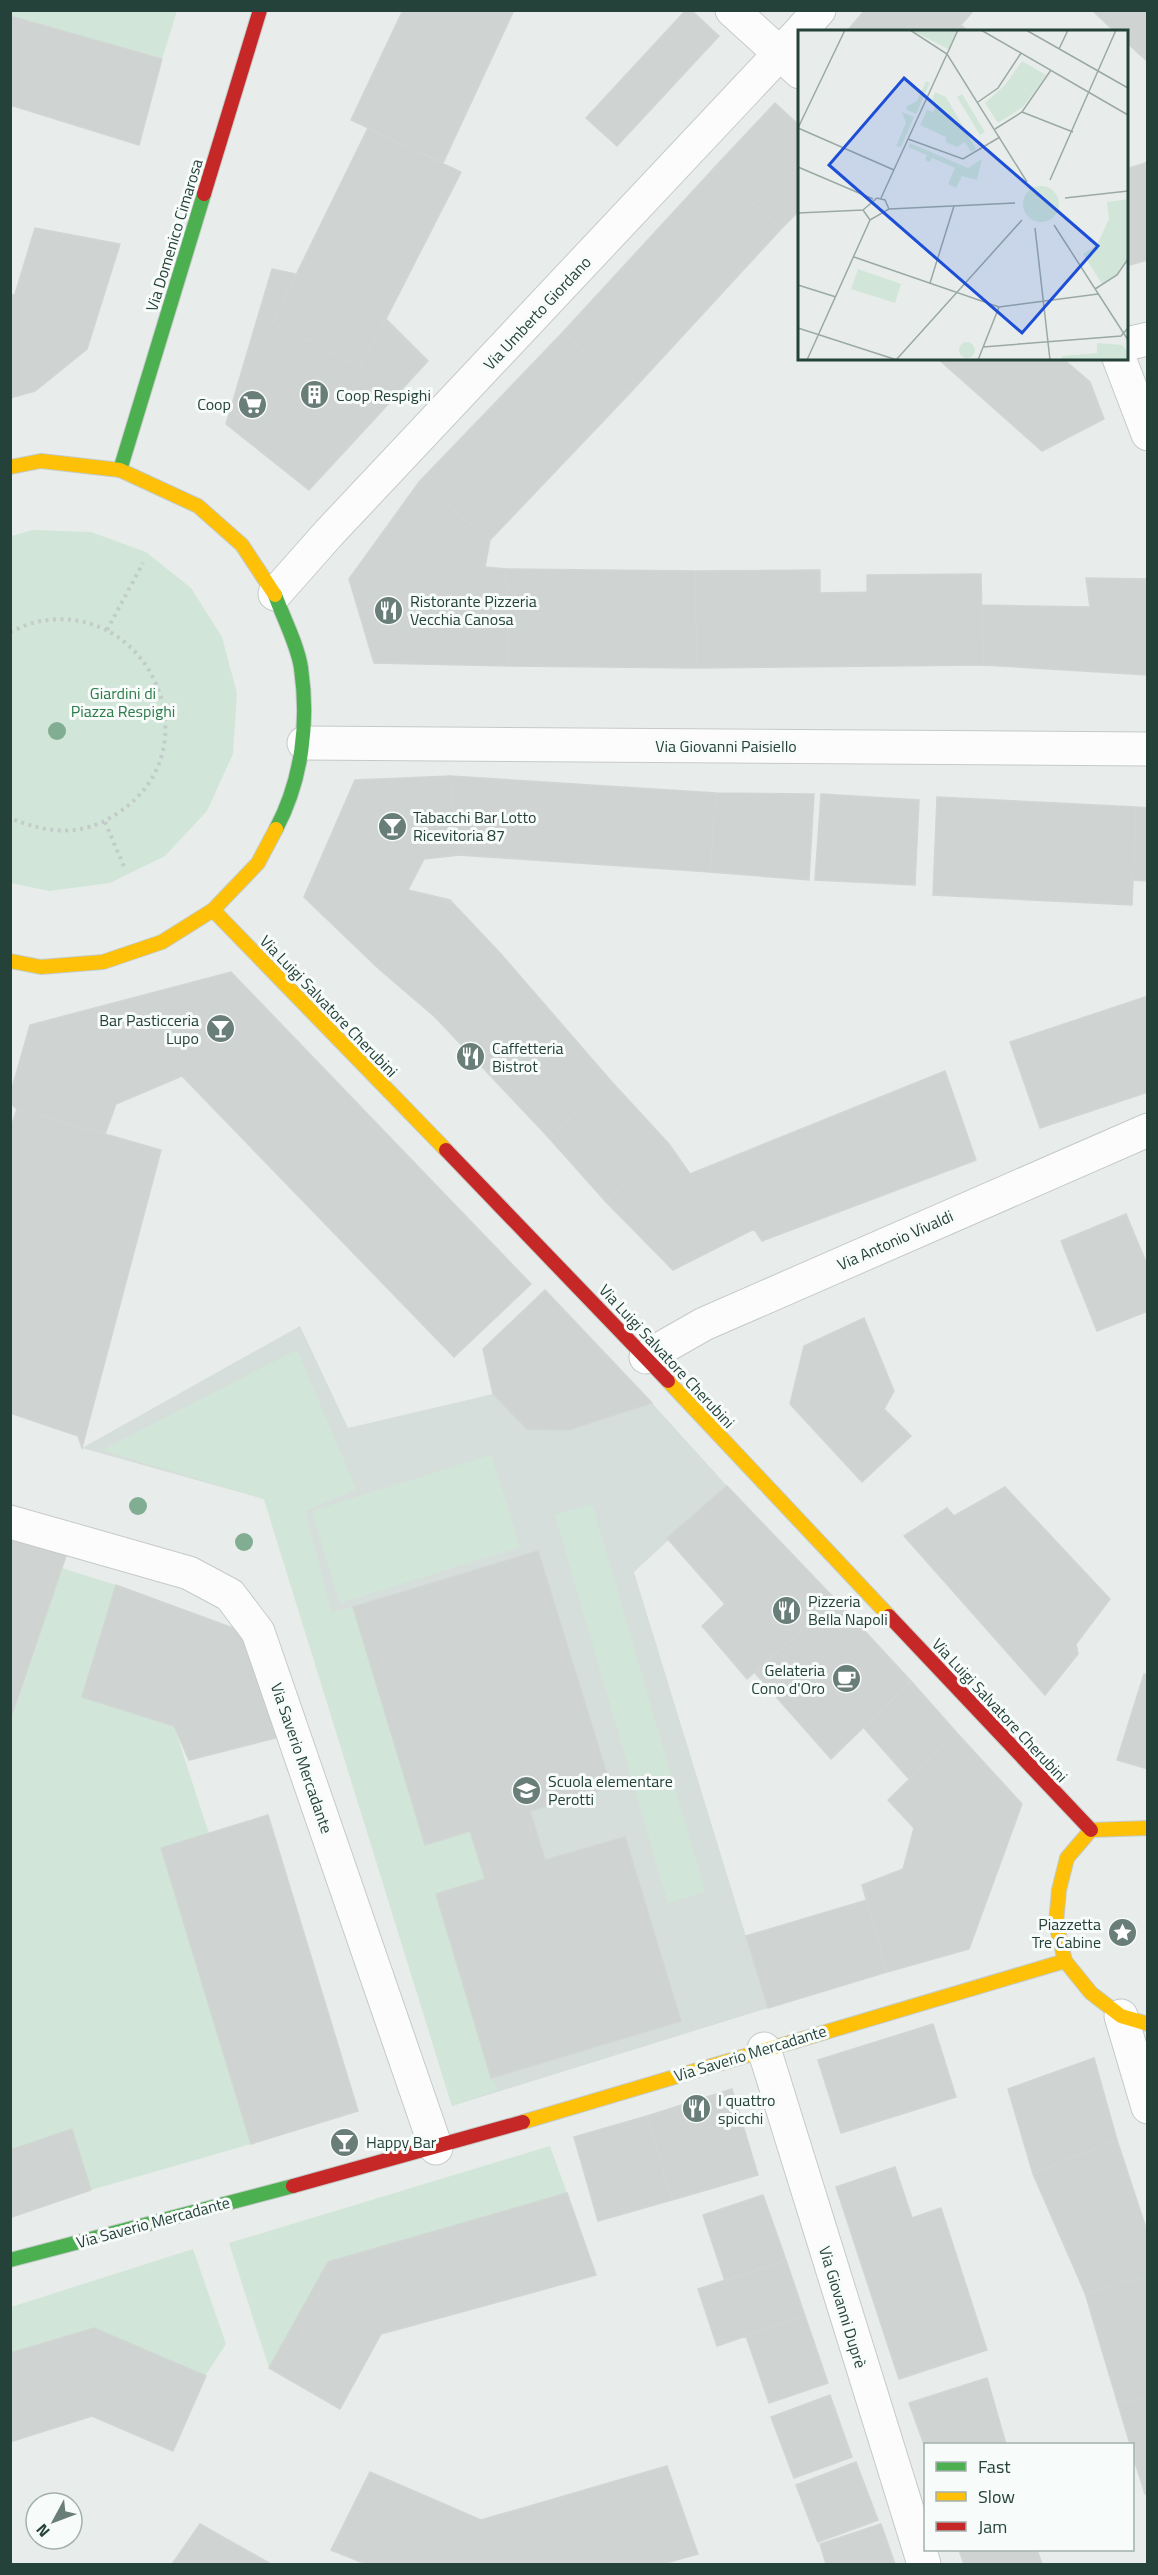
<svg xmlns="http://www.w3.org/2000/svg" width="1158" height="2575" font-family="'Titillium Web',sans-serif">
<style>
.built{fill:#d6dedb}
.green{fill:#d1e6d8}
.building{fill:#cfd4d2;stroke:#d1d6d4;stroke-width:1.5}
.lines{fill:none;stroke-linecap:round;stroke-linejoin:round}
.street-casing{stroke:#c5cac8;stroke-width:35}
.fast-casing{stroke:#c3cbc8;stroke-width:16}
.slow-casing{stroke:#c3cbc8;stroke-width:16}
.jam-casing{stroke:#c3cbc8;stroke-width:16}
.path{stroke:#c3ccca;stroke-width:4;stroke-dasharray:3 4.5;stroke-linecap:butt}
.street{stroke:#fcfcfc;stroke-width:33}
.fast{stroke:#4caf50;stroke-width:14}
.slow{stroke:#ffc107;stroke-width:14}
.jam{stroke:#c62828;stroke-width:14}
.tree{fill:#81ae93}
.labels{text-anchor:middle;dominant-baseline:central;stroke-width:6;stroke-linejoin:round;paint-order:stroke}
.street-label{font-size:16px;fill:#24423a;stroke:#f7fbf9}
.poi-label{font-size:16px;fill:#24423a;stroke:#f7fbf9;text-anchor:start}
.park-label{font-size:16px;fill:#2d7a4b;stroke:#f7fbf9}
.inset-road{fill:none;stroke:#9aa9a4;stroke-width:1.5}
.view{fill:#1d4ed8;fill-opacity:0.15;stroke:#1d4ed8;stroke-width:3}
.inset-edge{fill:none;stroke:#24423a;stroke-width:3}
</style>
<rect width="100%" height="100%" fill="#e8edeb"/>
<path class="built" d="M 300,1326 L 348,1428 L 493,1394 L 527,1429 L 568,1430 L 652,1403 L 727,1486 L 634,1572 L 768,2008 L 452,2106 L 264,1499 L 82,1448 Z"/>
<path class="green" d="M 10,11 L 177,11 L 162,59 L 11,16 Z
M 33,530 L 91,532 L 146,552 L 191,588 L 222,637 L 237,693 L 233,754 L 207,811 L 165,856 L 110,883 L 49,891 L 11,883 L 11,536 Z
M 297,1350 L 356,1489 L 305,1511 L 331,1612 L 353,1607 L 425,1845 L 470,1831 L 485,1879 L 436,1894 L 491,2078 L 498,2090 L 452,2106 L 264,1499 L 102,1450 Z
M 491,1455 L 520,1547 L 340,1603 L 312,1511 Z
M 592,1504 L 705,1892 L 668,1903 L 555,1515 Z
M 62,1568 L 116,1585 L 174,1726 L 209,1834 L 167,1867 L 251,2144 L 91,2190 L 72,2130 L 11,2150 L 11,1721 Z
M 550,2146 L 567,2193 L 269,2368 L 229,2243 Z
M 193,2249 L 226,2344 L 205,2376 L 94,2328 L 11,2353 L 11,2307 Z"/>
<path class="building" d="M 403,10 L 514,10 L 443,163 L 351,120 Z
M 686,10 L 691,10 L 719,36 L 617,146 L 586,118 Z
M 865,10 L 974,10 L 961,25 L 969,32 L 846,32 Z
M 1092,10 L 1148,10 L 1148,62 L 1126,42 L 1126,32 L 1115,32 Z
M 10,16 L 162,59 L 139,145 L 10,105 Z
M 775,103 L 800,126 L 800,215 L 797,213 L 781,229 L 714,168 Z
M 368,128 L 461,172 L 386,319 L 359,367 L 273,322 Z
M 1148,162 L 1148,260 L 1126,266 L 1126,169 Z
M 714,168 L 781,229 L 630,393 L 563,332 Z
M 35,228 L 120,244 L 87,349 L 35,391 L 10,398 L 10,297 L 15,294 Z
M 272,269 L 296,274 L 273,322 L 359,367 L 386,319 L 428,361 L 309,490 L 226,424 Z
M 563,332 L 630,393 L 490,540 L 419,482 Z
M 937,358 L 1062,358 L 1090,382 L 1104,419 L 1042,451 Z
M 419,482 L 490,540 L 485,567 L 506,569 L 509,666 L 374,663 L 349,579 Z
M 506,569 L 695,571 L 697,668 L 509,666 Z
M 820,570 L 820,593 L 867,592 L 867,575 L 981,574 L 983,665 L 697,668 L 695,571 Z
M 1086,578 L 1148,579 L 1148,675 L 983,665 L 982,605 L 1090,607 Z
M 450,776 L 459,855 L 424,859 L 408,890 L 450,900 L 379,969 L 304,897 L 355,780 Z
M 450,776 L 716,793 L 710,872 L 459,855 Z
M 716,793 L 814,794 L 809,880 L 710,872 Z
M 821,794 L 919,800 L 915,885 L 815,880 Z
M 937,797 L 1136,807 L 1132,905 L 933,895 Z
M 1136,807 L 1148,808 L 1148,881 L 1133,880 Z
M 450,900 L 500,953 L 435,1017 L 379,969 Z
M 500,953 L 611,1081 L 549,1138 L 435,1017 Z
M 231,972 L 531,1284 L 454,1357 L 182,1076 L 116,1104 L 105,1134 L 17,1109 L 10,1103 L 10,1095 L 30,1025 Z
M 1148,996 L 1148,1092 L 1040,1128 L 1010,1042 Z
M 945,1071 L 976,1160 L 762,1241 L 754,1229 L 673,1270 L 606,1202 L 669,1144 L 690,1174 Z
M 611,1081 L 669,1144 L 606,1202 L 549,1138 Z
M 17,1109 L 161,1150 L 82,1448 L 78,1436 L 10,1413 L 10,1130 Z
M 1126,1214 L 1148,1267 L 1148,1311 L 1097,1331 L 1061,1241 Z
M 545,1290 L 652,1403 L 568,1430 L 527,1429 L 493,1394 L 483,1349 Z
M 864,1318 L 894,1391 L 884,1409 L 911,1436 L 862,1482 L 790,1404 L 804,1346 Z
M 727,1486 L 835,1599 L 747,1679 L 702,1626 L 725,1604 L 667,1538 Z
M 1005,1487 L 1110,1599 L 1076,1644 L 1078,1654 L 1045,1695 L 904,1536 L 947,1508 L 954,1516 Z
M 10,1535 L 67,1553 L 10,1721 Z
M 538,1551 L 611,1787 L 530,1811 L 545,1860 L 625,1837 L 681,2021 L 491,2078 L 436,1894 L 485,1879 L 470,1831 L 425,1845 L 353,1607 Z
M 116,1585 L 255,1636 L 287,1735 L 189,1760 L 174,1726 L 82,1697 Z
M 835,1599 L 911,1681 L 831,1759 L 755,1673 Z
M 1144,1674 L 1148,1675 L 1148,1769 L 1117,1760 Z
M 911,1681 L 957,1733 L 909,1779 L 864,1728 Z
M 957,1733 L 1022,1804 L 969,1949 L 887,1972 L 862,1885 L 903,1869 L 914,1828 L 888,1800 Z
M 268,1815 L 358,2111 L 251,2144 L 161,1848 Z
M 867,1900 L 887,1972 L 768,2008 L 746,1936 Z
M 933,2024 L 956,2097 L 841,2133 L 818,2060 Z
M 1094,2058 L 1117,2140 L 1033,2174 L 1008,2089 Z
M 732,2089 L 758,2175 L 672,2200 L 647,2116 Z
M 647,2116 L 672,2200 L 598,2221 L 574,2137 Z
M 72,2129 L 91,2190 L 12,2217 L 10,2150 Z
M 1117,2140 L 1148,2234 L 1148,2276 L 1085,2293 L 1033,2174 Z
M 895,2167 L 912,2218 L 941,2208 L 987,2350 L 899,2379 L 836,2187 Z
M 567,2193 L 596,2275 L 381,2334 L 340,2409 L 269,2368 L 328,2262 Z
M 763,2195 L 786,2260 L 725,2281 L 703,2215 Z
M 786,2260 L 805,2316 L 717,2346 L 698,2289 Z
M 1148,2276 L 1148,2396 L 1118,2404 L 1085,2293 Z
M 805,2316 L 828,2383 L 769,2403 L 746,2336 Z
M 94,2328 L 206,2376 L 173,2451 L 92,2416 L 10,2442 L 10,2353 Z
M 987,2378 L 1006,2444 L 926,2444 L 926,2450 L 909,2403 Z
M 830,2395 L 852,2457 L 794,2478 L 771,2417 Z
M 1148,2396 L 1148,2493 L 1145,2494 L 1132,2453 L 1132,2444 L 1130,2444 L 1118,2404 Z
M 856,2462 L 878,2520 L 818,2542 L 796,2485 Z
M 667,2466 L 698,2554 L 662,2564 L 366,2564 L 331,2550 L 370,2472 L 481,2520 Z
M 200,2524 L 271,2564 L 172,2564 Z
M 881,2524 L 895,2564 L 826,2564 L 820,2544 Z
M 959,2550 L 1037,2550 L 1042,2564 L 964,2564 Z"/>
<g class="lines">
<defs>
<path id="street" d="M 732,10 L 800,72
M 800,32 L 819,10
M 1126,344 L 1148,339
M 1119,358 L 1148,434
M 275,594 L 329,533 L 800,32
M 304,743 L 1148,749
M 646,1357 L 704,1324 L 1148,1130
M 10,1522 L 189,1573 L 230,1595 L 258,1632 L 436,2148
M 1121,2016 L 1148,2107
M 764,2049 L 924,2564"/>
<path id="fast" d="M 120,470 L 204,194
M 275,595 C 283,617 298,646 301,668 C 309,723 302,780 276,829
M 10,2260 L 293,2186"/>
<path id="slow" d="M 10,467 L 41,461 L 120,470 L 198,506 L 242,545 L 275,595
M 213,910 L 446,1150
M 10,961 L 41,967 L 103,962 L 162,942 L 213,910 L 258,863 L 276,829
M 668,1381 L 889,1616
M 1148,1828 L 1091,1830 L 1067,1858 L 1059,1890 L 1056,1923 L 1065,1961 L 1091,1993 L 1121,2016 L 1148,2024
M 523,2122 L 1065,1961"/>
<path id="jam" d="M 204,194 L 260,10
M 446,1150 L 668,1381
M 889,1616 L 1091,1830
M 293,2186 L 523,2122"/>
</defs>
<use href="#street" class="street-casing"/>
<use href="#fast" class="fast-casing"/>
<use href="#slow" class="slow-casing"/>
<use href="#jam" class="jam-casing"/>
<path class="path" d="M 107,630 L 143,563
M 10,632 C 18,629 27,624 36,622 C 149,597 216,749 118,813 C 82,837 49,834 10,818
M 105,822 L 125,869"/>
<use href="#street" class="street"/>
<use href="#fast" class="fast"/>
<use href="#slow" class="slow"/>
<use href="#jam" class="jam"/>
</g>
<g class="tree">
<circle cx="57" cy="731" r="9"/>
<circle cx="138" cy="1506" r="9"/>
<circle cx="244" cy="1542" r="9"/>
</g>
<defs>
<symbol id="building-disc" viewBox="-11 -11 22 22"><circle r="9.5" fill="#697e78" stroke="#f7fbf9"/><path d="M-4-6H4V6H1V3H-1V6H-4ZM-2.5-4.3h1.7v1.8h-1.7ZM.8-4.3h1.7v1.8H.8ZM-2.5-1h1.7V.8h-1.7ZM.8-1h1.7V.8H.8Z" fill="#fff"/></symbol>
<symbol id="supermarket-disc" viewBox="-11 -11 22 22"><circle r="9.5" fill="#697e78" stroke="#f7fbf9"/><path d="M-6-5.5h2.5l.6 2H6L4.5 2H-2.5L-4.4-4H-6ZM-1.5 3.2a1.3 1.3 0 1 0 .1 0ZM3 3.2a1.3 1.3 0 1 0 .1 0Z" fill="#fff"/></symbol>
<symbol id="restaurant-disc" viewBox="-11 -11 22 22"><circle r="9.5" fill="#697e78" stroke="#f7fbf9"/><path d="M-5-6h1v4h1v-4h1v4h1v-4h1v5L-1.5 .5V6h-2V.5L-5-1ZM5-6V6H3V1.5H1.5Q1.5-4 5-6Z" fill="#fff"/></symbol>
<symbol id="bar-disc" viewBox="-11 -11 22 22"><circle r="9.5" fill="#697e78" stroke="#f7fbf9"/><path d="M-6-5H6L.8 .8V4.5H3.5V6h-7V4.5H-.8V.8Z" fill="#fff"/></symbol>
<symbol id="cafe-disc" viewBox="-11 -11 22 22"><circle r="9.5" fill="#697e78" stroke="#f7fbf9"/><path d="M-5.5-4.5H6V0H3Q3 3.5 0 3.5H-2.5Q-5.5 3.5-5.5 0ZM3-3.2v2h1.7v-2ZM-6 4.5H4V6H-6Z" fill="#fff"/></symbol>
<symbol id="school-disc" viewBox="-11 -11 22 22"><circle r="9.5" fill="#697e78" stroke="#f7fbf9"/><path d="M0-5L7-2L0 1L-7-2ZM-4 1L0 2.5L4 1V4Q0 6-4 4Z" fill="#fff"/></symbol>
<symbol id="sight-disc" viewBox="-11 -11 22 22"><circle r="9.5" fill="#697e78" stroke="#f7fbf9"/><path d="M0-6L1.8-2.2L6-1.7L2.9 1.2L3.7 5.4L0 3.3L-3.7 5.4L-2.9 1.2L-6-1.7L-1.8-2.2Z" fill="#fff"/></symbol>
</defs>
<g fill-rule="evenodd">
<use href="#building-disc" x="298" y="378" width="33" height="33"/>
<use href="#supermarket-disc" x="236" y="388" width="33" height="33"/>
<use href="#restaurant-disc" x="372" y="594" width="33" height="33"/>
<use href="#bar-disc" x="376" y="810" width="33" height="33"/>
<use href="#bar-disc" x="204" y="1012" width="33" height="33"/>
<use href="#restaurant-disc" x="454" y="1040" width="33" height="33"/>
<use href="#restaurant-disc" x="770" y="1594" width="33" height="33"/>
<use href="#cafe-disc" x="830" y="1662" width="33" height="33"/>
<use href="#school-disc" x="510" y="1774" width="33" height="33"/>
<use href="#sight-disc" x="1106" y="1916" width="33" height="33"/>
<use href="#restaurant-disc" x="680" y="2092" width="33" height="33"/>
<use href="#bar-disc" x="328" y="2126" width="33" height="33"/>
</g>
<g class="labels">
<g class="street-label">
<text transform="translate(174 235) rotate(-73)">Via Domenico Cimarosa</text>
<text transform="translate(537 313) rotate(-47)">Via Umberto Giordano</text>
<text x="726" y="746">Via Giovanni Paisiello</text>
<text transform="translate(329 1006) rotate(46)">Via Luigi Salvatore Cherubini</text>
<text transform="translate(895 1240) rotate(-24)">Via Antonio Vivaldi</text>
<text transform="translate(667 1356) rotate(47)">Via Luigi Salvatore Cherubini</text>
<text transform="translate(1000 1710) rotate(47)">Via Luigi Salvatore Cherubini</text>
<text transform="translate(302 1758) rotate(71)">Via Saverio Mercadante</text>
<text transform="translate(750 2053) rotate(-17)">Via Saverio Mercadante</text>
<text transform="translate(153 2222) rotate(-15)">Via Saverio Mercadante</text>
<text transform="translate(843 2307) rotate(73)">Via Giovanni Duprè</text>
</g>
<g class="poi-label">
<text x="336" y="395">Coop Respighi</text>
<text x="231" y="404" text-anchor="end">Coop</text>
<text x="410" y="601">Ristorante Pizzeria<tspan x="410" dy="18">Vecchia Canosa</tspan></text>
<text x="413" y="817">Tabacchi Bar Lotto<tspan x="413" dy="18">Ricevitoria 87</tspan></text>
<text x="199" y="1020" text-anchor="end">Bar Pasticceria<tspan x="199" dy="18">Lupo</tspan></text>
<text x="492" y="1048">Caffetteria<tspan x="492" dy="18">Bistrot</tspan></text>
<text x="808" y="1601">Pizzeria<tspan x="808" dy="18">Bella Napoli</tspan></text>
<text x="825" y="1670" text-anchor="end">Gelateria<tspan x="825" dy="18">Cono d'Oro</tspan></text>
<text x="548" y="1781">Scuola elementare<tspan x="548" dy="18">Perotti</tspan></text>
<text x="1101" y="1924" text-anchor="end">Piazzetta<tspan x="1101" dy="18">Tre Cabine</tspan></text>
<text x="718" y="2100">I quattro<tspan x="718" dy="18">spicchi</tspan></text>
<text x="366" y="2142">Happy Bar</text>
</g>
<g class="park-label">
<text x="123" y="693">Giardini di<tspan x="123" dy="18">Piazza Respighi</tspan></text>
</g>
</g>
<g transform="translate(798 30)">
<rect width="330" height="330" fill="#e8edeb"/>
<path d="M 113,0 L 160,0 L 152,20 ZM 224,31 L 248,45 L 225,77 L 200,93 L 187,73 L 207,55 ZM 128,51 L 132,53 L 118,84 L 109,80 L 108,77 L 119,71 ZM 137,62 L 148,67 L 178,119 L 173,122 L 167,112 L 159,117 L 148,112 L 148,107 L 122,95 L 129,80 L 135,82 L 138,75 L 133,73 ZM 164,64 L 187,102 L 182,105 L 159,67 ZM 104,82 L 116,87 L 103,117 L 98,116 L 108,93 ZM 112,113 L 170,138 L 184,129 L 179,150 L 164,146 L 158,158 L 150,154 L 157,138 L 134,128 L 132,132 L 127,130 L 129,125 L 110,117 ZM225 174a18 18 0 1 1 36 0a18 18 0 1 1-36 0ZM 330,169 L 330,229 L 319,245 L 304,254 L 285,224 L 299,215 L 311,189 L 309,172 ZM 60,239 L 103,254 L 97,273 L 53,259 ZM161 320a8 8 0 1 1 16 0a8 8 0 1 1-16 0ZM 299,313 L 324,315 L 330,321 L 330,330 L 263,330 L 264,326 L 299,323 Z" fill="#d1e6d8"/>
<path class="inset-road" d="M 112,0 L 149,24 L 229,152M 183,0 L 330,85M 228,0 L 330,58M 261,19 L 270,0M 180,72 L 200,58 L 223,23M 224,82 L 275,102M 0,98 L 47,0M 0,98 L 96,140M 197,99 L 224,82 L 253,40M 110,109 L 165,129 L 202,107M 0,137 L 75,169M 252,150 L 318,0M 83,168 L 160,0M 267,168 L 330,161M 91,179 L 217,173M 65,180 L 79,168 L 87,170 L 91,179M 65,180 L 72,190 L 91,179M 0,183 L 65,180M 256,195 L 330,310M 237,198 L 252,330M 56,227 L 201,277 L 300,264M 132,253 L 156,176M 0,255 L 38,267M 297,259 L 319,245 L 330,229M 0,298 L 99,330M 185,317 L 323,306 L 330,298M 9,330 L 72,190M 98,330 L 224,190M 180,330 L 201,277"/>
<path class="view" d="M 106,48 L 300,216 L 224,303 L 31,135 Z"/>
<rect width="330" height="330" class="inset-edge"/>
</g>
<rect width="1158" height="2575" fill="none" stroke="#24423a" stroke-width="24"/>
<rect x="924" y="2443" width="210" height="108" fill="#f7fbf9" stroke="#a3b1ad" stroke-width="1.5"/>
<rect x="936" y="2462" width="30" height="9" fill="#4caf50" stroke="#a3b1ad" stroke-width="1.5"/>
<text x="978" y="2473" font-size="18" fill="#24423a">Fast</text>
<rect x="936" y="2492" width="30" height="9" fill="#ffc107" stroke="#a3b1ad" stroke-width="1.5"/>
<text x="978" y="2503" font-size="18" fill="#24423a">Slow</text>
<rect x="936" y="2522" width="30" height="9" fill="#c62828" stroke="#a3b1ad" stroke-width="1.5"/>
<text x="978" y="2533" font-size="18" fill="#24423a">Jam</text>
<g transform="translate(54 2521) rotate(229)"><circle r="28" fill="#f7fbf9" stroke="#a3b1ad" stroke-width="1.5"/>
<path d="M0-4.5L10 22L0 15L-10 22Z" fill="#697e78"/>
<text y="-9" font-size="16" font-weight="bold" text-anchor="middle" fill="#24423a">N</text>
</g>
</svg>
